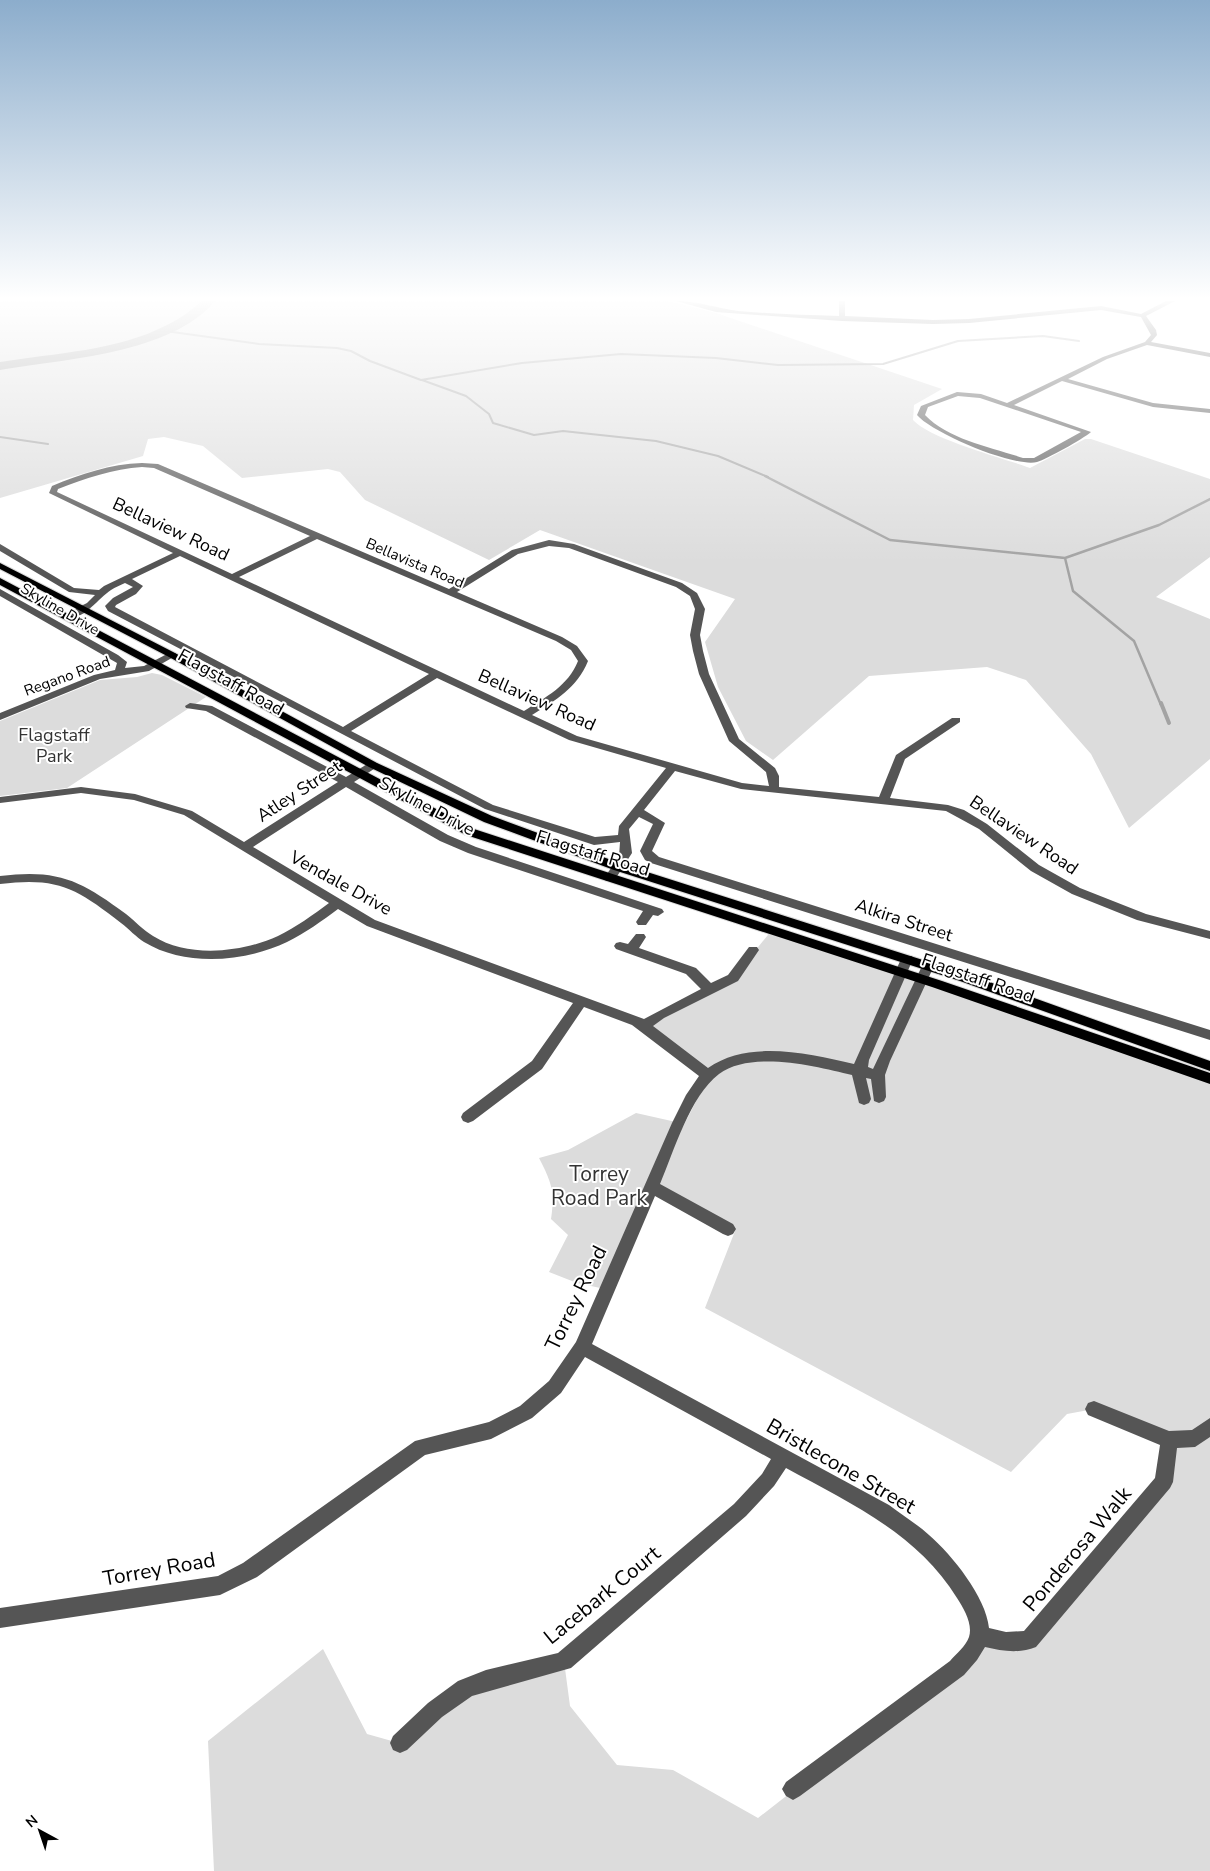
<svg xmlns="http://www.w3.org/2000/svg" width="1210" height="1871" font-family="'Nunito Sans',sans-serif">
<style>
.green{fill:#dcdcdc}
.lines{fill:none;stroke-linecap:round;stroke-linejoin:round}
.stream-far2{stroke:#a3a3a3;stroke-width:2}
.stream-far1{stroke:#a3a3a3;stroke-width:2.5}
.stream{stroke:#a3a3a3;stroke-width:4}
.river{fill:#a3a3a3;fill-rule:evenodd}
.major-casing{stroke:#dbdbdb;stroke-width:2}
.minor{fill:#555;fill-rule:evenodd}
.major{fill:#000;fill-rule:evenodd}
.labels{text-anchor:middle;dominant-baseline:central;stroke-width:4;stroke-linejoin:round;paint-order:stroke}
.far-street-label{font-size:15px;fill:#000;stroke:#fff}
.street-label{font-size:18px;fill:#000;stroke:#fff}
.park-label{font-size:18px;fill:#333;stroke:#fff}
.near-park-label{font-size:21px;fill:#333;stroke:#fff}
.near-street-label{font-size:21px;fill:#000;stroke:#fff}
</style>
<rect width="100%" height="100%" fill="#fff"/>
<path class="green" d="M 0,301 L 668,301 L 716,313 L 942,389 L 914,405 L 913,420 C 930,439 1003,458 1030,468 L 1085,439 L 1091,439 L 1210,479 L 1210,557 L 1156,597 L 1210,619 L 1210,759 L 1129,828 L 1091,754 L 1026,680 L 987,667 L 869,676 L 773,760 L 746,741 L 718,687 L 705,642 L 735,599 L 540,530 L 489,560 L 365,500 L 340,472 L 328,469 L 242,478 L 203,446 L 164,437 L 148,439 L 143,456 L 0,498 Z
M 152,673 L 162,675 L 206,697 L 67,788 L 0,796 L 0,721 L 100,680 L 137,677 Z
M 772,930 L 1210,1079 L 1210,1871 L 214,1871 L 208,1741 L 323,1649 L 367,1734 L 399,1743 L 448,1701 L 564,1661 L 570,1706 L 617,1765 L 673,1770 L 758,1818 L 972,1651 L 979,1636 L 1029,1640 L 1164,1482 L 1168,1440 L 1094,1409 L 1067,1414 L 1011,1472 L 705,1308 L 735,1231 L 652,1187 L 709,1076 L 643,1026 L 733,978 Z
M 636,1113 L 676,1122 L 605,1289 L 577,1283 L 549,1272 L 568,1235 L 551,1219 C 555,1192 552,1183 539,1158 L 568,1150 Z"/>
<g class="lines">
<path class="stream-far2" d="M 165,331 L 259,344 L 337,348 L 351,351 L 370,361 L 421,380 L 522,363 L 621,354 L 716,358 L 778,365 L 883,364 L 958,341 L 1043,336 L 1079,341
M 422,380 L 466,396 L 489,414 L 493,423 L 534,435 L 563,431 L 656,441 L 718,456 L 768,477
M 0,437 L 48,444"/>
<path class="stream-far1" d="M 765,476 L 890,540 L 1065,558 L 1159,525 L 1210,499
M 1065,558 L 1073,591 L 1134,641 L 1161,705"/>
<path class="stream" d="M 1161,703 L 1169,723"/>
<path class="river" d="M 202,301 L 215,301 C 171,354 64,359 0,370 L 0,362 C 55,353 117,351 167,325 C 180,319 191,310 202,301 Z"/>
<defs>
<path id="major" d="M 0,563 L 175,653 L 377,763 L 492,816 L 622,864 L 970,975 L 1210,1061 L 1210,1071 L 960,981 L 614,870 L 484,822 L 369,767 L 169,657 L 0,569 Z
M 0,578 L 474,829 L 942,981 L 1210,1073 L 1210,1084 L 932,987 L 466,835 L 0,585 Z"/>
</defs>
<use href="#major" class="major-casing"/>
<path class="minor" d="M 676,301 C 697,301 717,308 738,311 C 771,314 805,315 839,316 L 839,301 L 845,301 L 845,316 L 933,320 L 969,319 L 1101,306 L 1141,314 L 1166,301 L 1175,301 L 1146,316 L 1156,330 L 1157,335 L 1151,342 L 1210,353 L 1210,357 L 1147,345 L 1107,359 L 1068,379 L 1153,403 L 1210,409 L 1210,413 L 1153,407 L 1062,381 L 1014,405 L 1091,432 C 1083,439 1047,459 1037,462 C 1015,468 932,433 917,415 L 921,406 L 957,392 L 981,394 L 1007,403 L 1103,357 L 1145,342 L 1151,335 L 1141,317 L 1101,310 L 969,323 L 933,324 L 842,321 L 716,312 ZM 958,396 L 980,398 L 1081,432 L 1034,458 L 1023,458 C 991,447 949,440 925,415 L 928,407 Z
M 142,463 L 158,464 L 449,589 L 512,550 L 549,540 L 574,544 L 682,583 L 697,593 L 705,609 L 700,635 L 703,651 L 709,674 L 739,739 L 775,768 L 779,776 L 779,787 L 879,797 L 896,755 L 952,718 L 960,718 L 960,722 L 905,759 L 890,798 L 948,805 L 964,810 L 987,824 L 1039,865 L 1080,888 L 1146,914 L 1210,931 L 1210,939 L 1137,920 L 1072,894 L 1031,871 L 979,829 L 946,811 L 741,789 L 675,771 L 644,810 L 665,823 L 652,851 L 659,857 L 1210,1030 L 1210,1040 L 651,863 L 645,860 L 640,851 L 653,824 L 639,817 L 629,829 L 632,853 L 614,881 L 606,881 L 604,878 L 619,857 L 620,842 L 594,845 L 485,809 L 108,611 L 105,606 L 113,598 L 133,587 L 125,583 C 121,585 115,587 111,590 C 97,599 84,621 65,618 L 65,614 L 87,603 L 95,595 L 69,592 L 0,551 L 0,544 L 74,588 L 99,590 L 104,586 L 173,553 L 49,493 L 52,486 C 81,474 110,464 142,463 ZM 142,467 L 154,468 L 310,536 L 232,574 L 57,492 L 58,489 C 86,478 113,469 142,467 ZM 317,539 L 556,641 L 571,650 L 578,661 C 568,686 546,697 524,711 L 239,577 ZM 549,546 L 569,548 L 676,587 L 690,596 L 695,609 L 690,635 L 693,651 L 699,674 L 729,741 L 766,772 L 769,786 L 742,783 L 577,736 L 532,715 C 556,700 577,688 588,661 L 577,646 L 562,637 L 457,592 L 518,554 ZM 180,556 L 429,674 L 343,727 L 115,607 L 116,605 L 136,594 L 143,586 L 132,579 ZM 437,678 L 569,740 L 666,768 L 619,826 L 618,835 L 595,837 L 493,805 L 351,731 Z
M 0,589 L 118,655 L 127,662 L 125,668 L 144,666 L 169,653 L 175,653 L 177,655 L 149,671 L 100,679 L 0,720 L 0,713 L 94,675 L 115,670 L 117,663 L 0,596 Z
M 190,703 L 212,706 L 346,777 L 369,763 L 377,763 L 378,765 L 377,767 L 354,782 L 448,835 L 476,847 L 662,909 L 664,912 L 658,916 L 653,915 L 646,925 L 638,925 L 636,922 L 643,911 L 468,853 L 440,841 L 346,787 L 253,847 L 375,920 L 644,1019 L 701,989 L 686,974 L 616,949 L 614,946 L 616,943 L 620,942 L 628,944 L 636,934 L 644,934 L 646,937 L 639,948 L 696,968 L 711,983 L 728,975 L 749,947 L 757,947 L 759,950 L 738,981 L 664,1018 L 653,1026 L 708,1068 C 749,1039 809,1054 854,1064 L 901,959 L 902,956 L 912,956 L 913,959 L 869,1060 L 868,1067 L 873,1069 L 922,966 L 928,961 L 933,963 L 934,966 L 890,1061 L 885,1075 L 886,1097 L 884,1101 L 879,1103 L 874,1101 L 871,1079 L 866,1078 L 871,1099 L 869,1103 L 864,1105 L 859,1103 L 852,1075 C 816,1066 751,1050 719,1074 C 690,1096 674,1151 660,1184 L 733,1224 L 736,1229 L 733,1234 L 728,1236 L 723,1234 L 655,1196 L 592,1344 L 889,1505 C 902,1515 917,1524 929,1535 C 952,1555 986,1597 989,1628 L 1006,1632 L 1024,1631 L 1155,1478 L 1160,1445 L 1088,1415 L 1085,1409 L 1088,1403 L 1094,1401 L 1169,1431 L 1192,1430 L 1210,1418 L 1210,1437 L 1195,1447 L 1177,1448 L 1173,1482 L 1170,1488 L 1036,1647 C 1019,1654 1002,1651 985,1647 L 977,1660 L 964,1675 L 800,1796 L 793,1800 L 786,1796 L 782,1789 L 786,1782 L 950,1661 C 956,1654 966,1646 969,1637 C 973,1624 964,1609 957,1598 C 918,1534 850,1503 786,1468 L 774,1486 L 746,1516 L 571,1668 L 472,1696 L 442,1717 L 407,1750 L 400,1753 L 393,1750 L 390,1743 L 393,1736 L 428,1703 L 458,1681 L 486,1670 L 558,1653 L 734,1504 L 762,1474 L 771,1459 L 585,1357 L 561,1393 L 532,1418 L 491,1439 L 425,1455 L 257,1577 L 220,1595 L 0,1628 L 0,1608 L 218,1576 L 243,1563 L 415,1441 L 489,1422 L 520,1406 L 549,1381 L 576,1342 L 672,1123 L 686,1095 L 699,1076 L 632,1025 L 584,1007 L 542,1069 L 473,1121 L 468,1123 L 463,1121 L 461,1117 L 463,1113 L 532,1061 L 573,1003 L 367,926 L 338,909 C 322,921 305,933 287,942 C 245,962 185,967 144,942 C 136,937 129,929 121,923 C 76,888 58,877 0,884 L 0,876 C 58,869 80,880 126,914 C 135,921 143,930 153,936 C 188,958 241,953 278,936 C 296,927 313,915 329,903 L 184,815 L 134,800 L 81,793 L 0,803 L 0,797 L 81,787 L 135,794 L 192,811 L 244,842 L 338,782 L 206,711 L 186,708 L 185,706 Z"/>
<use href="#major" class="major"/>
</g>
<linearGradient id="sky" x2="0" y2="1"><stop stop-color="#8cadcc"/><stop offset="0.53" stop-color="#fff"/><stop offset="1" stop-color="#fff" stop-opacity="0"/></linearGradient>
<rect width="1210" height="563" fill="url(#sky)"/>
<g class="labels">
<g class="far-street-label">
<text transform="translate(415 563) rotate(23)">Bellavista Road</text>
<text transform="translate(60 609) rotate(30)">Skyline Drive</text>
<text transform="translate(67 676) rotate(-20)">Regano Road</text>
</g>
<g class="street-label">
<text transform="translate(171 529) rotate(25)">Bellaview Road</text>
<text transform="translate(231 682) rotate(29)">Flagstaff Road</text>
<text transform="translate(537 700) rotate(24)">Bellaview Road</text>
<text transform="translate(299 791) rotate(-33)">Atley Street</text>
<text transform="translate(427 806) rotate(28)">Skyline Drive</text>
<text transform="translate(1024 835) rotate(34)">Bellaview Road</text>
<text transform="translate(593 853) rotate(17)">Flagstaff Road</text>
<text transform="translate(341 883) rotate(29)">Vendale Drive</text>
<text transform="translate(904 920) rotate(18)">Alkira Street</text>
<text transform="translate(978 978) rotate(19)">Flagstaff Road</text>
</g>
<g class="park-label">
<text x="54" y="735">Flagstaff<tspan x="54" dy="21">Park</tspan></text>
</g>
<g class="near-park-label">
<text x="599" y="1174">Torrey<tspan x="599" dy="24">Road Park</tspan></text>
</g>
<g class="near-street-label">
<text transform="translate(576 1298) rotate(-64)">Torrey Road</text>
<text transform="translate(841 1466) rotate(30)">Bristlecone Street</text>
<text transform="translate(1077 1549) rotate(-50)">Ponderosa Walk</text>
<text transform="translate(159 1569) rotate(-10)">Torrey Road</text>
<text transform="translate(602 1595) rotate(-39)">Lacebark Court</text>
</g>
</g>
<g transform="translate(40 1831) rotate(320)" stroke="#ffffff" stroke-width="4" paint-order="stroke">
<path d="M0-4L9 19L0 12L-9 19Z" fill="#000000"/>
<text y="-8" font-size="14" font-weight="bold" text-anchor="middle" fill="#000000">N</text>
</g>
</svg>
